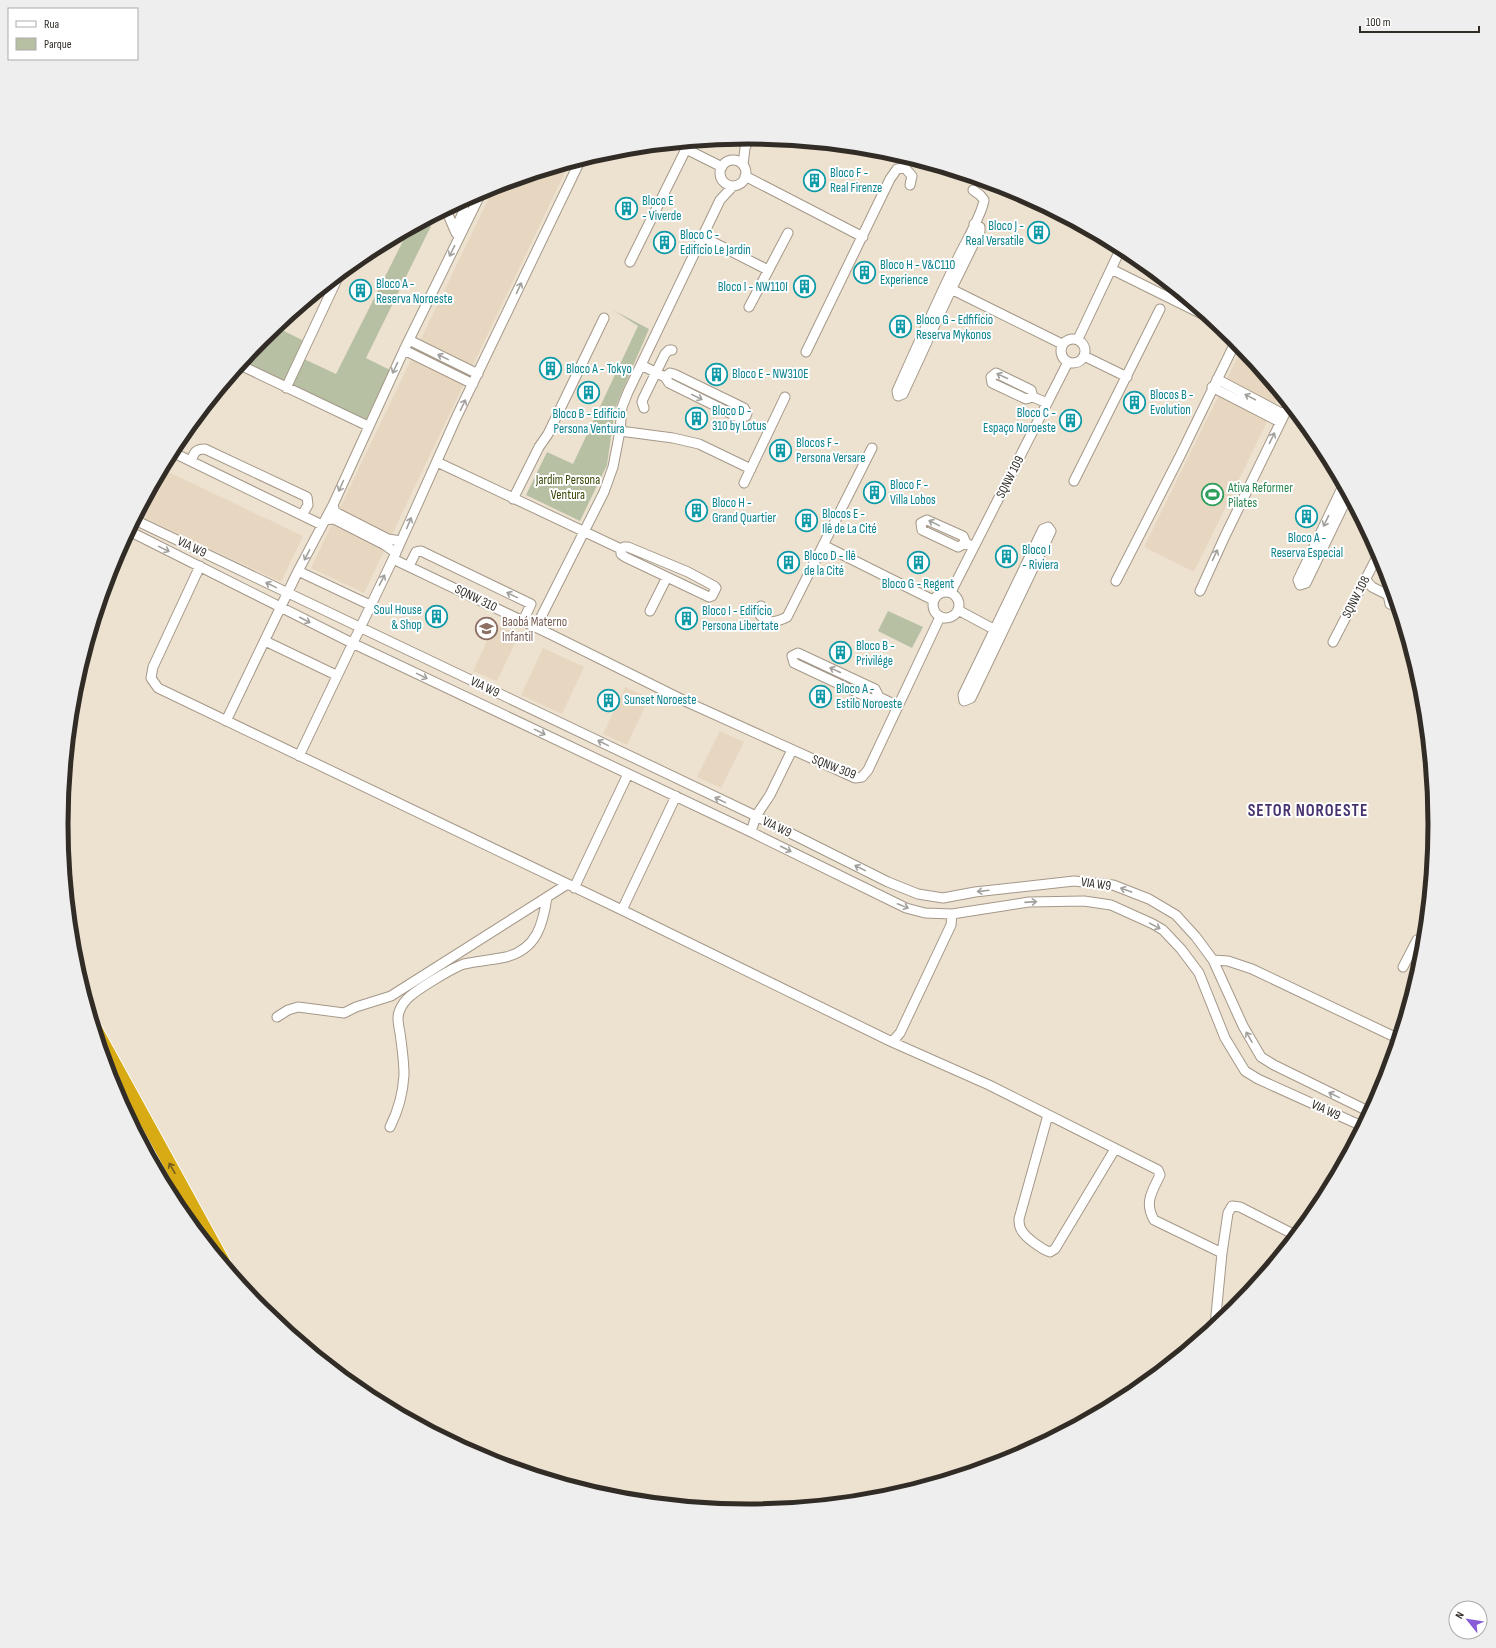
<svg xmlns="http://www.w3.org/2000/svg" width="1496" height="1648" font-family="'Sofia Sans Condensed',sans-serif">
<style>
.built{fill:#e8d7c0}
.green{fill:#b8c0a4}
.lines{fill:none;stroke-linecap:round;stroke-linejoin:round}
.minor-casing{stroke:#a49888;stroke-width:11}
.highway-casing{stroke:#fff;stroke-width:15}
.minor{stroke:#fff;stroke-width:9}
.highway{stroke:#d8aa13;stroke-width:13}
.oneway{stroke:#a2a09d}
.oneway2{stroke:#745e1e}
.labels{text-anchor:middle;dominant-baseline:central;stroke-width:4;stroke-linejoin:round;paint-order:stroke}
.culture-label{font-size:13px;fill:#0d838f;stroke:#fff;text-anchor:start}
.street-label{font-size:13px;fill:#312c26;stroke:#fff}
.park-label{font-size:13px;fill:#384504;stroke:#fff}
.leisure-label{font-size:13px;fill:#27864d;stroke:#fff;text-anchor:start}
.education-label{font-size:13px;fill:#785e54;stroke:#fff;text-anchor:start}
.district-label{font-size:17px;font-weight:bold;letter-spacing:1px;fill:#46326e;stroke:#fff}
.rim{fill:none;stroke:#312c26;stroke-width:5}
</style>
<rect width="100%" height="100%" fill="#ede1d0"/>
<path class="built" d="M 569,164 L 364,593 L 311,568 L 494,187 Z
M 1242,348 L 1280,395 L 1194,572 L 1144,547 Z
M 162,469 L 303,536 L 281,582 L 138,515 Z
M 495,624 L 519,635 L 497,681 L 473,671 Z
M 543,648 L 584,667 L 562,714 L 521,695 Z
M 625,687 L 649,698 L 627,745 L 603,734 Z
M 720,731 L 744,742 L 721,788 L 697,777 Z"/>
<path class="green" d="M 423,223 L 431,226 L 366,358 L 390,370 L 365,422 L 290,387 L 304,359 L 336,374 L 408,231 Z
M 613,310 L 649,329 L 615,408 L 607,465 L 580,521 L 526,495 L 547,452 L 573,464 L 638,326 Z
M 276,327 L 304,341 L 283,383 L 242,362 L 262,338 Z
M 888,611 L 923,627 L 912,648 L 878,631 Z"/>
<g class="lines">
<defs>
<path id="minor" d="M 686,149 L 722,167
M720 173a13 13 0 1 1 26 0a13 13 0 1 1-26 0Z
M 743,165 L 745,148 L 750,137
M 745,176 L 863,237
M 973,190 L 980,195 L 984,200 C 982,215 965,243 958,258 C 937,302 917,346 897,391 L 898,396 L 903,394 L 951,290 L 980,231 L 980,227 L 974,224
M 446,210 L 456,233
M 455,230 L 464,210 L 463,207 L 457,204
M 703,237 L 768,270
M 630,262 L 689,143
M 1111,269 L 1208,317
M 947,287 L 1062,344
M 749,307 L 788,233
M1061 351a12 12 0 1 1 24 0a12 12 0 1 1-24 0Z
M 1078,339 L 1121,248
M 409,340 L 478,374
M 404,350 L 473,384
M 806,352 L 890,179 L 897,169 L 905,168 L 912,176 L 910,185
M 1084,356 L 1127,377
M 240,365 L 368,426
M 641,365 L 665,377 L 669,383 L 740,418 L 746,416 L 747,413 L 744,408 L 674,374 L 670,373 L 665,377
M 1217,379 L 1283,414
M 1212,387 L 1280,422
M 286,388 L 339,275
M 1033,397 L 1031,390 L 996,373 L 991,377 L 992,383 L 1026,399 L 1033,397 L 1047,403
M 644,408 L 642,402 L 643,399 L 665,354 L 669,350 L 672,350
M 620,431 L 673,438 L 699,444 L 751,469
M 172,452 L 322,525
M 191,461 C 194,453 195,449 205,449 L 307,497 L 308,505 L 302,515
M 437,462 L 621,549
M 1074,481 L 1160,309
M 744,483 L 785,397
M 1343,486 L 1298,580 L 1300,585 L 1306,583 L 1348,496
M 513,499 L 539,447 L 548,434 L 604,318
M 333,505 L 335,512 L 339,514 L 388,539 L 401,541
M 135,520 L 756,816 L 888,882 L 918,894 L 943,898 L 975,892 L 1074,881 L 1113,885 L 1149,899 L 1176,915 L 1196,937 L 1213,960 L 1243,1026 L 1261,1057 L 1274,1065 L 1370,1112
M 325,520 L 332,519 L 336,520 L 385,545 L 396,553
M 1048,527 L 1051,531 L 971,698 L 964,701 L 963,695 L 1043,529 Z
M 129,531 L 352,643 L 751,832 L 906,908 L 925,913 L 952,914 L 1029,902 L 1084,901 L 1111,905 L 1153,924 L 1163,930 L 1181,949 L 1199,973 L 1225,1038 L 1245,1071 L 1258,1079 L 1362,1126
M 966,543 L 958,547 L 922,530 L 921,523 L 927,520 L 963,536 L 966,543 L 973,547
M 823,545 L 933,600
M 624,547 L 628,547 L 688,572 L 714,586 L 716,588 L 712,596 L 709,597 L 625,557 L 621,554 L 621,549 Z
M 393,559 L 552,635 L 687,702 L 855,778 L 862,777 L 868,770 L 940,617
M 200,566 L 153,667 L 151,678 L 158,688 L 622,910 L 892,1042 L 989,1085 L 1158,1170 L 1160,1175 C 1152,1192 1144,1202 1154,1220 L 1222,1253
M 409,566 L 416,552 L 421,551 L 531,604 L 523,621
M 298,571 L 370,605
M 1365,579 L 1372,587 L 1388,595
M 1116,581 L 1180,456 L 1236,341
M 1200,591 L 1225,536 L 1289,405
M933 605a13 13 0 1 1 26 0a13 13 0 1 1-26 0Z
M 951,592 L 1068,362
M 1388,595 L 1390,604 L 1397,607
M 761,606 L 760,615 C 768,625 777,622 787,617 L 872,448
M 958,610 L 999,632
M 650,611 L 667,577
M 536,627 L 604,492 L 613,467 L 620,431 L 622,407 L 628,392 L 720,200 L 733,186
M 265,641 L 336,675
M 1333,642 L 1379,553
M 879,697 L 871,699 L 794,663 L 792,656 L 798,653 L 875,689 L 879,697 L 898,706
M 226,721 L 298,571 L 333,505 L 404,350 L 482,191
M 299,756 L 393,559 L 457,416 L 580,161
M 751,832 L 756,816 L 770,795 L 792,750
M 574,888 L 628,774
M 622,910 L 676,796
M 1213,960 L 1228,961 L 1252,969 L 1397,1038
M 1403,967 L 1417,940 L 1424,937
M 277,1017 L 288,1010 L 298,1007 L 344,1013 L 356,1007 L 391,996 L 566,885
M 892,1042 L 900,1033 L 951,925 L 952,914
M 1048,1115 L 1019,1219 C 1019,1223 1019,1227 1022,1231 C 1026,1238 1043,1250 1050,1252 L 1055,1249 L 1115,1149
M 390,1127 C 398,1111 403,1093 404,1075 C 404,1061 402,1047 400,1033 C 399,1028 398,1022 398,1018 C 398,1011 403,1003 407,999 C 416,990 452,968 464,964 C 478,961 492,960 506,957 C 537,949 543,924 547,897
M 1215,1326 L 1222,1253 L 1228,1213 L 1232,1206 L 1240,1207 L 1295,1235"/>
<path id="highway" d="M 95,1028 L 224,1263"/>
</defs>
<use href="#minor" class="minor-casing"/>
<use href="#highway" class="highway-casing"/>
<use href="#minor" class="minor"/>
<use href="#highway" class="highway"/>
</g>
<defs><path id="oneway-shaft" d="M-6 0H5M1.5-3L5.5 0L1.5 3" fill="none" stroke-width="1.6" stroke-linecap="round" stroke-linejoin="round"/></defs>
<g class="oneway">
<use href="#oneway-shaft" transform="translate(452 251) rotate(116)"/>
<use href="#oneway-shaft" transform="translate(519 288) rotate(-65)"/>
<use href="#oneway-shaft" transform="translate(443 357) rotate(-154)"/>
<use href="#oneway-shaft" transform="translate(395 368) rotate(115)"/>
<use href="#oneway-shaft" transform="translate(1002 376) rotate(-155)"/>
<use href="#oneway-shaft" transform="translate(697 397) rotate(26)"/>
<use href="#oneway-shaft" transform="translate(1250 397) rotate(-152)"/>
<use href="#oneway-shaft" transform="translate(463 405) rotate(-64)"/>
<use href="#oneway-shaft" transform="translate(1272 438) rotate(-64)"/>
<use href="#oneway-shaft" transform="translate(341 486) rotate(114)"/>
<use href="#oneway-shaft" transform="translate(1326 521) rotate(116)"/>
<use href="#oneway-shaft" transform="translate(409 523) rotate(-67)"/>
<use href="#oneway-shaft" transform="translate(934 523) rotate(-154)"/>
<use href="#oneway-shaft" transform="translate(164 549) rotate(26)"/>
<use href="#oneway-shaft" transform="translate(307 555) rotate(117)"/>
<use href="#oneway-shaft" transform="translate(1215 555) rotate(-65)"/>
<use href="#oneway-shaft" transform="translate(382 580) rotate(-63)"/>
<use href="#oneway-shaft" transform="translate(271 585) rotate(-154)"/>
<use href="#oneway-shaft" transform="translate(512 595) rotate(-154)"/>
<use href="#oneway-shaft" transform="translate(305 620) rotate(27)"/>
<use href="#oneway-shaft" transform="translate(835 670) rotate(-155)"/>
<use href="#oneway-shaft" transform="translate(422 676) rotate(26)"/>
<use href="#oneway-shaft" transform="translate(540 732) rotate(26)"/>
<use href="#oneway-shaft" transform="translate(603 743) rotate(-154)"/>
<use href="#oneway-shaft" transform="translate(720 800) rotate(-154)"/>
<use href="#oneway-shaft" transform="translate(786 849) rotate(27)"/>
<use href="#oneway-shaft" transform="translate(860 868) rotate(-154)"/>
<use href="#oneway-shaft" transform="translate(1126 890) rotate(-160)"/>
<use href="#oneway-shaft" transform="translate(983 891) rotate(173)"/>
<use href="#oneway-shaft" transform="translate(1031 902) rotate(-4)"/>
<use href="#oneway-shaft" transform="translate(903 906) rotate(22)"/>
<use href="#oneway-shaft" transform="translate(1155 926) rotate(28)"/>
<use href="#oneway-shaft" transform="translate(1249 1037) rotate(-120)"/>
<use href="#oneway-shaft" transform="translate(1334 1095) rotate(-154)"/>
</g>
<use class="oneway2" href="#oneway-shaft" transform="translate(172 1168) rotate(-119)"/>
<defs>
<symbol id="building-ring" viewBox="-11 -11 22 22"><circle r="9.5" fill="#fff" stroke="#0f9aa8" stroke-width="1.5"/><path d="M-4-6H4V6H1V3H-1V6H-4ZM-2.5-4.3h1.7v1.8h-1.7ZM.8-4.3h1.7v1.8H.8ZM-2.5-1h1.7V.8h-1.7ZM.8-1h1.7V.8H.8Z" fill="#0f9aa8"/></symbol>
<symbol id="stadium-ring" viewBox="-11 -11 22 22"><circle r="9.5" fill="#fff" stroke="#2e9e5b" stroke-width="1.5"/><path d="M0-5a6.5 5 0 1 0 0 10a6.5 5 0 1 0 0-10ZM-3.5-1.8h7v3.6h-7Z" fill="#2e9e5b"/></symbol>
<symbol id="school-ring" viewBox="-11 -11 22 22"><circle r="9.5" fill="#fff" stroke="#8d6e63" stroke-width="1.5"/><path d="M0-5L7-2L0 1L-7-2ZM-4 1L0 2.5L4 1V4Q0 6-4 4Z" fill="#8d6e63"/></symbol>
</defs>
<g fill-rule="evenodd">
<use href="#building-ring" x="802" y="168" width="25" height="25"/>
<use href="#building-ring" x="614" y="196" width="25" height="25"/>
<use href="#building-ring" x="1026" y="220" width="25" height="25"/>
<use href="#building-ring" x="652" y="230" width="25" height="25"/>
<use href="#building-ring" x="852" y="260" width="25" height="25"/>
<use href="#building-ring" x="792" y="274" width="25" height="25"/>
<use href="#building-ring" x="348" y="278" width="25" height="25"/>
<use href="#building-ring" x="888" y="314" width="25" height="25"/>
<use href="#building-ring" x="538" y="356" width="25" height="25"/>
<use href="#building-ring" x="704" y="362" width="25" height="25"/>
<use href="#building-ring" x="576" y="380" width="25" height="25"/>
<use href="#building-ring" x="1122" y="390" width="25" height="25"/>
<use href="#building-ring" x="684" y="406" width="25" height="25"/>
<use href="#building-ring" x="1058" y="408" width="25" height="25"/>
<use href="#building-ring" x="768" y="438" width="25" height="25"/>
<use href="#building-ring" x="862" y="480" width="25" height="25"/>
<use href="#stadium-ring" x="1200" y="482" width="25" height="25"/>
<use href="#building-ring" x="684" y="498" width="25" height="25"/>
<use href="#building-ring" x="1294" y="504" width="25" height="25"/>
<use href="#building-ring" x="794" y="508" width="25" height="25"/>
<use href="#building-ring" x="994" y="544" width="25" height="25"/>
<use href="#building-ring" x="906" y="550" width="25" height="25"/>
<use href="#building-ring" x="776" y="550" width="25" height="25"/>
<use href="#building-ring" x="424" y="604" width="25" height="25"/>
<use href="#building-ring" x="674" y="606" width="25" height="25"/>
<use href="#school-ring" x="474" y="616" width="25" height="25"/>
<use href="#building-ring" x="828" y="640" width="25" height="25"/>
<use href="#building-ring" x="808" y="684" width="25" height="25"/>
<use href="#building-ring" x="596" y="688" width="25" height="25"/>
</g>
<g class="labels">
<g class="culture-label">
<text x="830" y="173">Bloco F -<tspan x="830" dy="15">Real Firenze</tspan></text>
<text x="642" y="201">Bloco E<tspan x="642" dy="15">- Viverde</tspan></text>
<text x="1024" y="226" text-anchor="end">Bloco J -<tspan x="1024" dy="15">Real Versatile</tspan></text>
<text x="680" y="235">Bloco C -<tspan x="680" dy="15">Edifício Le Jardin</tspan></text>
<text x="880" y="265">Bloco H - V&amp;C110<tspan x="880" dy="15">Experience</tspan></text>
<text x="376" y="284">Bloco A -<tspan x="376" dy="15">Reserva Noroeste</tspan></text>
<text x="788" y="287" text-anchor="end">Bloco I - NW110I</text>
<text x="916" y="320">Bloco G - Edfifício<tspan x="916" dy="15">Reserva Mykonos</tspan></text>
<text x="566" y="369">Bloco A - Tokyo</text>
<text x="732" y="374">Bloco E - NW310E</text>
<text x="1150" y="395">Blocos B -<tspan x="1150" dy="15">Evolution</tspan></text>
<text x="712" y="411">Bloco D -<tspan x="712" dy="15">310 by Lotus</tspan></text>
<text x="1056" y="413" text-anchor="end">Bloco C -<tspan x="1056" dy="15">Espaço Noroeste</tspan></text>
<text x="589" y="414" text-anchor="middle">Bloco B - Edifício<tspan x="589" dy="15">Persona Ventura</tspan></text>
<text x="796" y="443">Blocos F -<tspan x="796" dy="15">Persona Versare</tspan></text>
<text x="890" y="485">Bloco F -<tspan x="890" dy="15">Villa Lobos</tspan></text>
<text x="712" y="503">Bloco H -<tspan x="712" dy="15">Grand Quartier</tspan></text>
<text x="822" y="514">Blocos E -<tspan x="822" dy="15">Ilê de La Cité</tspan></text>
<text x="1307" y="538" text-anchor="middle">Bloco A -<tspan x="1307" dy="15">Reserva Especial</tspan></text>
<text x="1022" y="550">Bloco I<tspan x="1022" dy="15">- Riviera</tspan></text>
<text x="804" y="556">Bloco D - Ilê<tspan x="804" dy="15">de la Cité</tspan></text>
<text x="918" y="584" text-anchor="middle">Bloco G - Regent</text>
<text x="422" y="610" text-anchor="end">Soul House<tspan x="422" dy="15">&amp; Shop</tspan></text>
<text x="702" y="611">Bloco I - Edifício<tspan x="702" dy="15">Persona Libertate</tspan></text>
<text x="856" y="646">Bloco B -<tspan x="856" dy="15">Privilége</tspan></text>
<text x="836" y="689">Bloco A -<tspan x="836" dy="15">Estilo Noroeste</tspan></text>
<text x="624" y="700">Sunset Noroeste</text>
</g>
<g class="street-label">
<text transform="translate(1010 477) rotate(-63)">SQNW 109</text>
<text transform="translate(192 547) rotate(26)">VIA W9</text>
<text transform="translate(1356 597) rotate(-63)">SQNW 108</text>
<text transform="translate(476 598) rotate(26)">SQNW 310</text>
<text transform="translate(485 687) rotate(26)">VIA W9</text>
<text transform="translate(834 767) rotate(21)">SQNW 309</text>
<text transform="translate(777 827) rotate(26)">VIA W9</text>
<text transform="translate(1096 884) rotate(8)">VIA W9</text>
<text transform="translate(1326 1110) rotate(25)">VIA W9</text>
</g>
<g class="park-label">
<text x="568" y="480">Jardim Persona<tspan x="568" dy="15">Ventura</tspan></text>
</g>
<g class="leisure-label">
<text x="1228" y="488">Ativa Reformer<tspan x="1228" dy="15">Pilates</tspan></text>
</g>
<g class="education-label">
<text x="502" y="622">Baobá Materno<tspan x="502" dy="15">Infantil</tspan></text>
</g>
<g class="district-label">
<text x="1308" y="811">SETOR NOROESTE</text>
</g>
</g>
<path d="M0 0H1496V1648H0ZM68 824a680 680 0 1 1 1360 0a680 680 0 1 1-1360 0Z" fill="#efeeee" fill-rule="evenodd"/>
<path class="rim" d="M68 824a680 680 0 1 1 1360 0a680 680 0 1 1-1360 0Z"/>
<rect x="8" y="8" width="130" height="52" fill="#ffffff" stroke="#adaba8"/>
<rect x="16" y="21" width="20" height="6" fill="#ffffff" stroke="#adaba8"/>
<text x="44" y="28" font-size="12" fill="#312c26">Rua</text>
<rect x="16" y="38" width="20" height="12" fill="#b8c0a4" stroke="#adaba8"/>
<text x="44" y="48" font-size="12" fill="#312c26">Parque</text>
<g transform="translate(1468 1620) rotate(300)"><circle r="19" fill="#ffffff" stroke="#adaba8"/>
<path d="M0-3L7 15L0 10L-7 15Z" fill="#875cd6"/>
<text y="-6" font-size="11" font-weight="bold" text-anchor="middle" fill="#312c26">N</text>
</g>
<path d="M1360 26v6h119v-6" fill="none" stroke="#312c26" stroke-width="2"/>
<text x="1366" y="26" font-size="12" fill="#312c26" stroke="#ffffff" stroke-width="3" paint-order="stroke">100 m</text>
</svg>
